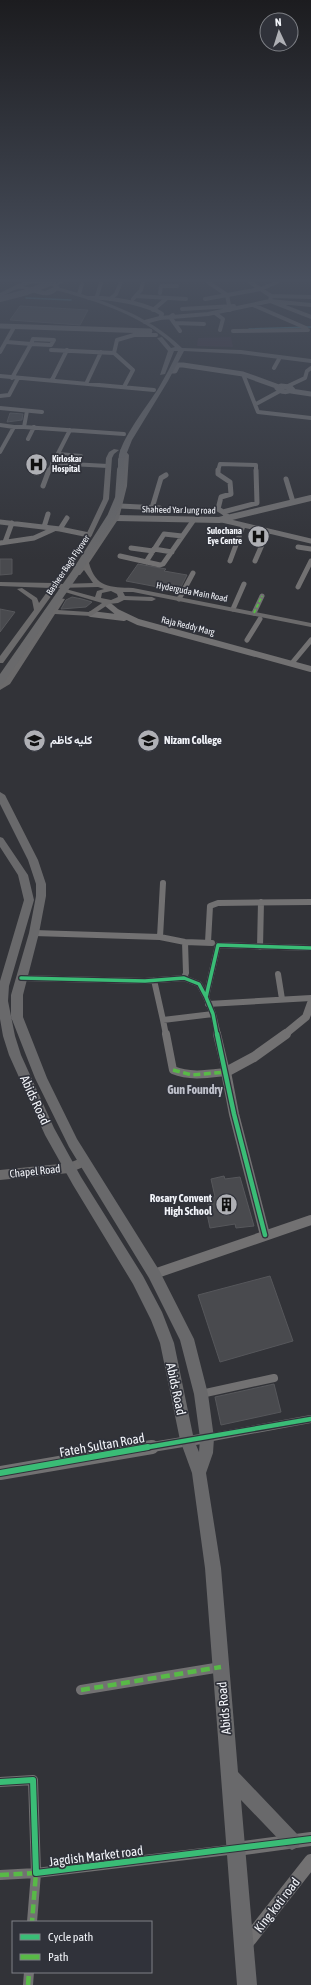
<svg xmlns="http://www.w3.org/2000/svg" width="311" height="1985" font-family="'Asap Condensed',Vazirmatn,sans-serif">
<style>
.commercial{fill:#3e3543}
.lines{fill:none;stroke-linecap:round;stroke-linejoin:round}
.stream{stroke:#487c8a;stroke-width:1.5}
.building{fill:#494a4e;stroke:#56575b}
.minor-far4{stroke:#727172;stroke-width:4}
.minor-far3{stroke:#727172;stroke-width:5}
.minor-far2{stroke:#727172;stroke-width:6}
.minor-far1{stroke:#727172;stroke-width:8}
.minor{stroke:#727172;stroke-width:10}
.tertiary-far4{stroke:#727172;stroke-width:5}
.tertiary-far3{stroke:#727172;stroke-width:6}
.tertiary-far2{stroke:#727172;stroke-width:8}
.tertiary-far1{stroke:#727172;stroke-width:10}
.tertiary{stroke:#727172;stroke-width:14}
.secondary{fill:#6b6a6b;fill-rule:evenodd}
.primary{fill:#69696b;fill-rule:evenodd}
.trunk{fill:#6c6c6e;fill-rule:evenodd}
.primary-bridge-far1{stroke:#69696b;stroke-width:6}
.primary-bridge{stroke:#69696b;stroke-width:8}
.quiet-far2{stroke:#58b947;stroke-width:2;stroke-dasharray:4 2;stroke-linecap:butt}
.quiet-far1{stroke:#58b947;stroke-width:3.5;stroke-dasharray:7 3.5;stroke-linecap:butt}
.quiet{stroke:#58b947;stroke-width:4.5;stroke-dasharray:9 4.5;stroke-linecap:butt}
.cycleway-far2-casing{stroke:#30323a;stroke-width:6}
.cycleway-far1-casing{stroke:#30323a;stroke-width:7}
.cycleway-casing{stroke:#30323a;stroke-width:8}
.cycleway-far2{stroke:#3abd76;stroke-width:3.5}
.cycleway-far1{stroke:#3abd76;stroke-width:4.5}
.cycleway{stroke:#3abd76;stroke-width:6}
.labels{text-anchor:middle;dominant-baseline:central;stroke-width:3.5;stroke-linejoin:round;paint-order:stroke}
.far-poi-label{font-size:9px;font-weight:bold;fill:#f2f4f9;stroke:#30323a;text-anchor:start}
.far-street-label{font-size:9px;fill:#f2f4f9;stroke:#30323a}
.poi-label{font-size:11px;font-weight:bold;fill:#f2f4f9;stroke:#30323a;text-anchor:start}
.street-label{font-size:11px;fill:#f2f4f9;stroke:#30323a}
.neighbourhood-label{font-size:12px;font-weight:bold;fill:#bfc1cb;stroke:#30323a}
.near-street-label{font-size:13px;fill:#f2f4f9;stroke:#30323a}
</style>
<rect width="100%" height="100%" fill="#323338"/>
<path class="commercial" d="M 231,337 L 233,347 L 197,346 L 198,338 Z"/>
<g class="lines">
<path class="stream" d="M 26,298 L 71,300
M 249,329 L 311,327"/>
</g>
<path class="building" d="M 20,306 L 88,310 L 80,325 L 10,320 Z
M 10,413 L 23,414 L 22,420 L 7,422 Z
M 0,559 L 12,559 L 12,574 L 0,575 Z
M 138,564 L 166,569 L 164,571 L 187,575 L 179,591 L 126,581 Z
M 72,597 L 82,599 L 92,602 L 86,607 L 61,609 L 66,600 Z
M 0,609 L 15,612 L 0,632 Z
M 224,1176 L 225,1179 L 240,1177 L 254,1226 L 236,1228 L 235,1224 L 210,1228 L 207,1214 L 210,1213 L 207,1198 L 215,1197 L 211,1179 Z
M 270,1276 L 293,1341 L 220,1362 L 198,1295 Z
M 274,1384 L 281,1412 L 221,1425 L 215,1397 Z"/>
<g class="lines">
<path class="minor-far4" d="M 208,282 L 227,295 L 230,310
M 250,282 L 271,296 L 270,301 L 311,317
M 160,293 L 161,286 L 177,286
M 79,294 L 82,284
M 97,296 L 101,283
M 136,296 L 186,299
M 271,296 L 311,297
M 89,298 C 106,296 148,304 162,314 L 160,318
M 110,299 L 116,294 L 121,282
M 133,299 L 141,290 L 143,282
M 205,299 L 261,289 L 277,282
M 253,305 L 306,328
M 182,309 L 234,306
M 153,310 L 167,298
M 215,313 L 223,319 L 220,330
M 173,315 L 170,317 L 180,331
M 145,322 L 160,318 L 208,314 L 270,301 L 311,305
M 175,323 L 204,324
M 233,331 L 308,330
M 33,339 L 54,340 L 51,345 L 31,344 Z
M 7,342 L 31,344
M 51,350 L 114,353
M 0,352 L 13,329
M 274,368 L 279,359
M 243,374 L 258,412 L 311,418
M 0,376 L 154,390
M 12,378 L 31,344
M 52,380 L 67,350
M 86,384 L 101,352
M 288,386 L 305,378 L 307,371 L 311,368
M 124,387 L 133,370 L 114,353 L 117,340 L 134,335 L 156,335
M 0,396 L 9,395 L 18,378
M 256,404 L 280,391
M 0,408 L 42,412
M 0,425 L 14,427
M 24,427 L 124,434
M 28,439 L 34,427
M 0,452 L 14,427 L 24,427 L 27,411
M 58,454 L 81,456
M 52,463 L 108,466
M 49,471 L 70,430
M 218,471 L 220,464 L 256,465 L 256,471"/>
<path class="minor-far3" d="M 218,470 L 218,474 L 230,482 L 231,494 L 221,497 L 218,509 L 223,512
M 286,479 L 293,502
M 43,486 L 49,470
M 120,506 L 160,508
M 152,508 L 161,478 L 166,475
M 223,512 L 229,518
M 223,512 L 257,503 L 256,470
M 222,520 L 311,541
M 0,522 L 60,529 L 89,535
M 44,527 L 48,514
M 60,529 L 67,518
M 5,542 L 12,523
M 0,543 L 34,538 L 54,529
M 298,547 L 311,549
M 131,548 L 153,551
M 154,549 L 172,552
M 120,556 L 160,565 L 163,564 L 193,521
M 230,561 L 243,526
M 255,561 L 268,531
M 146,562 L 164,534 L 182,536
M 298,587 L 311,561
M 179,599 L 193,573
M 233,609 L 244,584
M 254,613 L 262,596
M 247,640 L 260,619
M 292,663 L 311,640"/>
<path class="minor-far2" d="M 163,883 L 160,937 L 185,942 L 212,943
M 34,933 L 160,937
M 208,942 L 210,906 L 218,903 L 311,902
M 260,947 L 261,902
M 278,974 L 282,999
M 21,978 L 145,981 L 184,978 L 199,984 L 206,997 L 218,945 L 311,948
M 184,978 L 186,973 L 185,942
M 154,980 L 163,1020 L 213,1014
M 206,997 L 213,1014 L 218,1035
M 208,1004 L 311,998
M 163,1020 L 166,1035"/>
<path class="minor-far1" d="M 166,1034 L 173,1070 C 190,1077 208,1074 226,1072 L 217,1034
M 201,1394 L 274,1378
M 207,1438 L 311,1419"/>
<path class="minor" d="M 81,1690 L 221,1667
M 0,1782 L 33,1780 L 36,1873 L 236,1849
M 0,1875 L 36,1873 L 32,1922
M 28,1985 L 29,1972"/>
<path class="tertiary-far4" d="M 0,326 L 150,331
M 172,371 L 175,371 L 178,365 L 183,365 L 243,374 L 279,387
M 281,386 L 290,387 L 293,390 C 287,392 282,393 277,388 Z
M 291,391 L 311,394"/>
<path class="tertiary-far3" d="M 116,518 L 219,520 L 311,498
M 106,603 L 117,612 L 138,622 L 311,669
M 91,614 L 124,618"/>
<path class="tertiary-far2" d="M 284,1035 L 306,1017 L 311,1003"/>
<path class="tertiary-far1" d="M 265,1235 L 234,1114 L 226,1072 L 254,1057 L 286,1034
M 154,1274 L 311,1220
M 146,1448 L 207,1438"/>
<path class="tertiary" d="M 0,1473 L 152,1447
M 236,1849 L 311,1839
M 245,1945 L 311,1861"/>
<path class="secondary" d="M 58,282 L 64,282 L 57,286 L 53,285 Z
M 114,449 L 119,450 L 114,454 L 112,458 L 109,499 L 92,535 L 60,584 L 93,583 L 84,570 L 80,575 L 75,574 L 113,518 L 121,486 L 123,455 L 120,450 L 123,448 L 129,455 L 127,486 L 119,518 L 89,563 C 96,588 110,587 133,588 L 311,623 L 311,627 L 133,592 L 123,592 L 125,596 L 152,597 L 156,599 L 152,601 L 124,600 L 118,603 L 109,604 L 91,616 L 55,614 L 10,684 L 0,690 L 0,684 L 4,680 L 48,613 L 44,611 L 51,609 L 59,598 L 65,599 L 58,610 L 89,612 L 102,603 L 58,590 L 62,588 L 95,597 L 97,591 L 104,589 L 98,587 L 57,588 L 3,663 L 0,663 L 0,656 L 34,610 L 32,600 L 17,589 L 22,588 L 37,598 L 39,603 L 50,588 L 0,586 L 0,582 L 53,583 L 86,535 L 103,499 L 106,458 L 109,452 ZM 111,591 L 117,594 L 118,597 L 111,600 L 101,598 L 102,593 Z
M 84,1157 L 88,1159 L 90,1162 L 88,1165 L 69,1173 L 0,1180 L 0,1170 L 69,1163 Z"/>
<path class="primary" d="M 57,287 C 101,299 149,315 182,348 L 241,350 L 311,359 L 311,363 L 241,354 L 184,351 L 168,381 L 132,440 L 124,460 L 119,461 C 115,447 149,403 158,389 C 165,377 172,364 178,351 L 174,351 L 165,374 L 160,375 L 168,351 L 157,338 L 162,337 L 171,348 L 175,347 C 144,316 97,301 55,290 Z
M 0,792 L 5,795 L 38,860 L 46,884 L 46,896 L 39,933 L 23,995 L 23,1017 L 47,1078 L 77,1139 L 159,1270 L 194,1339 L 208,1394 L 214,1438 L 213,1453 L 206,1473 L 221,1568 L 238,1772 L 298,1835 L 301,1841 L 298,1847 L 292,1850 L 286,1847 L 241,1800 L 257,1985 L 237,1985 L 205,1568 L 192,1473 L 180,1440 L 160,1343 L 151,1320 L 133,1284 L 73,1185 L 45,1135 L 9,1055 L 3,1036 L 0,1019 L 0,981 L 24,900 L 18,875 L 0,847 L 0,837 L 3,838 L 28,875 L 34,900 L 9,986 L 8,1001 L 15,1036 L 21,1055 L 54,1128 L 81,1177 L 143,1276 L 162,1312 L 174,1343 L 194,1440 L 199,1452 L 200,1438 L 194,1394 L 180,1340 L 149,1278 L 69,1147 L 35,1078 L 11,1017 L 11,995 L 29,933 L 36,896 L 36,884 L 28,860 L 0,804 Z"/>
<path class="trunk" d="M 22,282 L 51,282 L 60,287 C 46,306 30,286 18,289 C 12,290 6,295 0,297 L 0,293 ZM 34,283 L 47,284 L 54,287 L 45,291 L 23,286 Z"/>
<path class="primary-bridge-far1" d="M 0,299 L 27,292 L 53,282
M 121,460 L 121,471"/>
<path class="primary-bridge" d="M 0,681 L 76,572 L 111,517 L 119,498 L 121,470"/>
<path class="quiet-far2" d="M 254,613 L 262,596"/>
<path class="quiet-far1" d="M 173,1070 L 192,1075 L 226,1072"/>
<path class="quiet" d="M 81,1690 L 221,1667
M 0,1875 L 36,1873 L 32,1922
M 28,1985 L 29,1972"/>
<defs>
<path id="cycleway-far2" d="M 21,978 L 145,981 L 184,978 L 199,984 L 206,997 L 218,945 L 311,948
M 206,997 L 213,1014 L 217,1035"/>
<path id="cycleway-far1" d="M 217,1034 L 234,1114 L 265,1235
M 143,1448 L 311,1419"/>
<path id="cycleway" d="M 0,1473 L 148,1447
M 0,1782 L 33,1780 L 36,1873 L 311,1839"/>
</defs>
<use href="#cycleway-far2" class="cycleway-far2-casing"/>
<use href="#cycleway-far1" class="cycleway-far1-casing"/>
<use href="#cycleway" class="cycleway-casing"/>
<use href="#cycleway-far2" class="cycleway-far2"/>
<use href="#cycleway-far1" class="cycleway-far1"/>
<use href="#cycleway" class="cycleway"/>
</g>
<linearGradient id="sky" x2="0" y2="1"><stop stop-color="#1c1c1f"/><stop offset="0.5" stop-color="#49505e"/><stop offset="1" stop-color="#49505e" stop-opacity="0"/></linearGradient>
<rect width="311" height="560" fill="url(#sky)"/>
<defs>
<symbol id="hospital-disc" viewBox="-11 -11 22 22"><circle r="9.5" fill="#afb0b5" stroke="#30323a"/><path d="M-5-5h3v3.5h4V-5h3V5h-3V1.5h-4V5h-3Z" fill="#111"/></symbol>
<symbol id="university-disc" viewBox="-11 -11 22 22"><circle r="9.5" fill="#afb0b5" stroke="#30323a"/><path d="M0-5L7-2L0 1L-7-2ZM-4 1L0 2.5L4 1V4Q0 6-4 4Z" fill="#111"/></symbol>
<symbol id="building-disc" viewBox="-11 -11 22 22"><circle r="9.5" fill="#afb0b5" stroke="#30323a"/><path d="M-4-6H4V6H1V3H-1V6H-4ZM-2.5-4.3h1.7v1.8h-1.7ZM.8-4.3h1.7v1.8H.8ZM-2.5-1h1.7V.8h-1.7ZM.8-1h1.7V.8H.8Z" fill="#111"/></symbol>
</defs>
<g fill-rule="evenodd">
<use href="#hospital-disc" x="24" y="452" width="25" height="25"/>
<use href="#hospital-disc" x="246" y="524" width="25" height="25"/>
<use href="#university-disc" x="22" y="728" width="25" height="25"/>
<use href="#university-disc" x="136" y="728" width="25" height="25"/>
<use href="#building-disc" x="214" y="1192" width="25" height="25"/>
</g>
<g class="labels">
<g class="far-poi-label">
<text x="52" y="459">Kirloskar<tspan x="52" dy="10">Hospital</tspan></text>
<text x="242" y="531" text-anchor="end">Sulochana<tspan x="242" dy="10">Eye Centre</tspan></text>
</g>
<g class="far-street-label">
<text transform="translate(179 510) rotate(1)">Shaheed Yar Jung road</text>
<text transform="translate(68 565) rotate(-56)">Basheer Bagh Flyover</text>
<text transform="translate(192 592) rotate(11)">Hyderguda Main Road</text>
<text transform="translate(188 626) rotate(14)">Raja Reddy Marg</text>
</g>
<g class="poi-label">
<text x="50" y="740">كليه كاظم</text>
<text x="164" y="740">Nizam College</text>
<text x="212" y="1198" text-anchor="end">Rosary Convent<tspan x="212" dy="13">High School</tspan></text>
</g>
<g class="street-label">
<text transform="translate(35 1171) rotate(-6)">Chapel Road</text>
</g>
<g class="neighbourhood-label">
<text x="195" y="1090">Gun Foundry</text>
</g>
<g class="near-street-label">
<text transform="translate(35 1100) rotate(65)">Abids Road</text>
<text transform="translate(176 1389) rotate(78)">Abids Road</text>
<text transform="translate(102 1445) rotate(-10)">Fateh Sultan Road</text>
<text transform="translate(224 1708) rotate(-95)">Abids Road</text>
<text transform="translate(96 1856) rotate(-7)">Jagdish Market road</text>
<text transform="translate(277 1905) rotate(-52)">King koti road</text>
</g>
</g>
<rect x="12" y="1921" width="140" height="52" fill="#30323a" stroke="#7e8086"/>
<rect x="20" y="1934" width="20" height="6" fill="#3abd76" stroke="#7e8086"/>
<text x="48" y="1941" font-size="12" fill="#f2f4f9">Cycle path</text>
<rect x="20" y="1954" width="20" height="6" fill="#58b947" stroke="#7e8086"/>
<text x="48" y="1961" font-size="12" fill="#f2f4f9">Path</text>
<g transform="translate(279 32) rotate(356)"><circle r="19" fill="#30323a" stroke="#7e8086"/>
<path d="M0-3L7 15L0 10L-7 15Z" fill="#afb0b5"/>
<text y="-6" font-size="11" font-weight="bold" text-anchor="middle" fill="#f2f4f9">N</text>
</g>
</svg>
